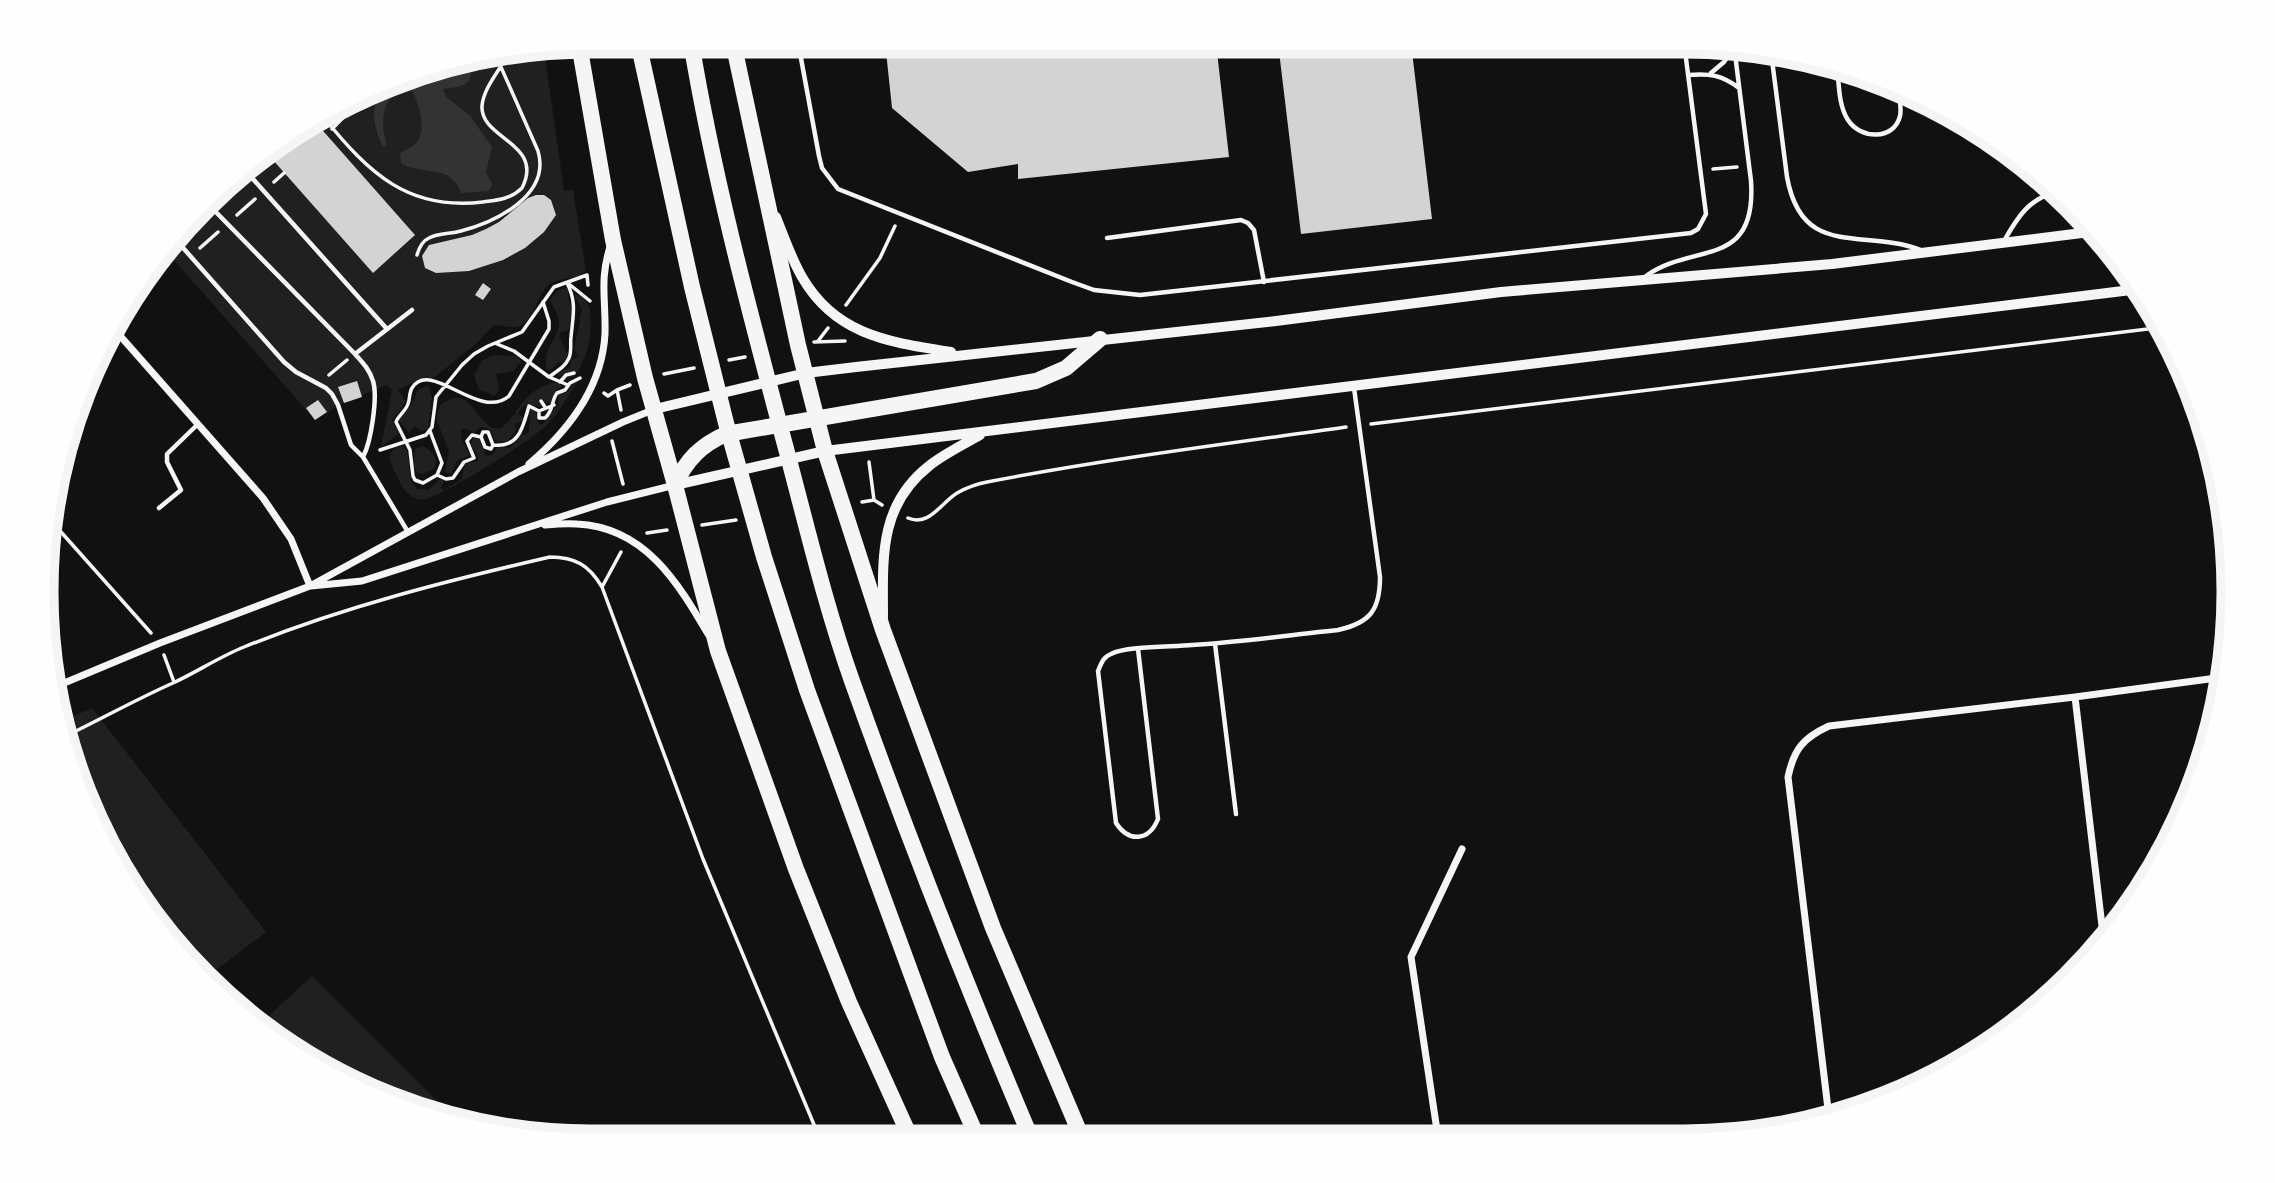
<svg xmlns="http://www.w3.org/2000/svg" width="2275" height="1183" font-family="Commissioner,sans-serif">
<style>
.green{fill:#202020}
.water{fill:#333}
.building{fill:#d3d3d3}
.lines{fill:none;stroke-linecap:round;stroke-linejoin:round}
.path{stroke:#f5f5f5;stroke-width:3.5}
.service{stroke:#f5f5f5;stroke-width:4.5}
.minor{stroke:#f5f5f5;stroke-width:7}
.tertiary{stroke:#f5f5f5;stroke-width:10}
.motorway{stroke:#f5f5f5;stroke-width:16}
.rim{fill:none;stroke:#f5f5f5;stroke-width:9}
</style>
<rect width="100%" height="100%" fill="#111"/>
<path class="green" d="M 544,50 L 564,190 L 573,190 L 586,271 C 576,281 562,276 550,284 C 535,294 536,324 516,327 C 510,328 501,325 494,325 L 477,343 L 432,379 L 418,380 L 398,390 L 406,401 L 392,420 L 399,433 L 381,447 L 392,390 L 387,385 L 343,403 L 315,420 L 167,252 L 257,156 L 414,71 Z
M 566,288 L 569,290 C 567,298 569,299 571,306 C 572,312 570,321 570,328 L 567,331 L 561,332 L 559,336 L 568,355 L 564,362 L 557,363 L 553,369 L 548,371 C 539,351 559,341 559,322 C 559,314 553,307 550,300 L 558,290 Z
M 574,295 L 578,295 C 583,298 587,301 589,307 C 595,324 586,381 563,380 L 575,373 L 574,371 L 558,376 L 557,373 L 570,368 L 571,360 L 578,356 L 574,349 L 582,310 Z
M 494,355 L 516,356 L 521,361 L 514,371 L 496,374 L 499,391 L 494,396 L 479,389 L 474,376 L 482,361 Z
M 575,381 L 577,382 C 568,396 560,411 549,423 C 536,438 444,495 426,499 C 421,500 419,500 415,498 C 401,492 395,471 389,458 L 393,449 L 402,446 L 407,450 L 411,482 L 417,489 L 428,490 L 440,479 L 445,480 L 440,488 L 444,490 L 461,480 L 465,464 L 478,461 L 478,457 L 471,444 L 473,438 L 479,437 L 486,456 L 492,455 L 498,447 L 510,448 L 520,437 L 529,432 L 530,408 L 536,412 L 538,423 L 542,425 L 558,404 L 558,395 L 568,392 Z
M 552,383 L 559,383 L 562,387 L 557,389 L 550,403 L 546,403 L 540,399 L 539,403 L 542,405 L 540,407 C 530,406 524,401 518,414 L 524,418 L 521,422 L 515,423 L 516,430 L 508,441 L 498,442 L 495,440 C 492,432 489,425 479,428 L 474,433 L 467,429 L 461,429 L 461,438 L 470,455 L 457,461 L 451,474 L 445,472 L 449,451 L 436,419 L 440,405 C 473,380 476,430 500,429 C 522,412 518,394 552,383 Z
M 428,385 L 432,397 L 428,429 L 421,431 L 414,426 L 409,433 L 399,421 C 407,411 413,404 417,391 Z
M 422,446 C 433,450 439,459 434,469 L 423,474 L 418,473 L 413,466 L 415,449 Z
M 92,708 L 266,932 L 203,980 L 134,896 L 84,802 L 65,720 Z
M 312,976 L 460,1124 L 450,1122 L 348,1084 L 262,1022 Z"/>
<path class="water" d="M 464,63 L 471,64 C 473,88 462,86 443,89 L 446,97 L 470,116 L 492,147 L 486,172 L 492,184 L 489,191 L 461,193 C 451,163 422,176 401,163 L 400,154 C 404,150 411,148 415,144 C 429,130 418,103 411,88 C 382,92 379,120 387,145 L 383,147 C 351,79 414,71 464,63 Z"/>
<path class="building" d="M 885,42 L 1216,43 L 1229,157 L 1018,179 L 1018,164 L 968,172 L 892,108 Z
M 1278,43 L 1411,43 L 1432,219 L 1301,234 Z
M 317,124 L 415,235 L 373,273 L 265,151 Z
M 536,195 L 544,195 L 551,200 L 556,215 L 544,232 L 525,248 L 503,260 L 469,271 L 436,273 L 425,268 L 422,256 L 429,245 L 472,235 L 486,229 L 499,222 L 528,198 Z
M 483,283 L 491,289 L 483,300 L 475,295 Z
M 357,381 L 362,397 L 344,403 L 338,387 Z
M 318,400 L 327,412 L 315,420 L 306,408 Z"/>
<g class="lines">
<path class="path" d="M 325,119 C 369,173 408,211 483,202 C 498,200 511,199 522,188 C 545,143 480,139 482,106 C 483,92 494,77 501,66
M 332,129 L 359,101
M 1713,169 L 1737,167
M 274,182 L 284,173
M 237,215 L 255,199
M 200,248 L 218,232
M 417,255 C 419,248 422,241 429,238 C 438,233 451,234 461,231 C 496,222 551,195 538,151 L 497,58
M 569,284 L 590,301
M 846,305 L 880,258 L 895,226
M 818,341 L 828,328
M 814,342 L 845,341
M 497,344 L 514,351 L 549,377 L 568,385
M 729,360 L 745,357
M 664,374 L 694,368
M 329,375 L 347,360
M 549,377 C 557,371 565,367 569,358 C 572,351 570,344 571,337 C 573,316 577,302 567,283
M 560,382 L 566,375 L 574,373
M 604,393 L 608,396 L 617,390
M 541,401 L 545,407
M 554,405 L 539,411 L 539,418 L 545,418 C 554,410 551,401 557,393 L 565,390 L 570,383 L 580,378
M 621,410 L 617,390 L 630,385
M 1371,424 L 2164,327
M 430,431 L 442,463 L 437,475 L 423,483 L 415,480 L 413,476 L 410,450 L 396,422 C 398,416 405,412 408,404 C 410,399 409,393 412,388 C 431,358 479,422 509,396 L 549,329 L 549,321 L 543,302
M 612,441 L 623,484
M 493,445 C 520,448 523,426 529,406 L 539,411
M 380,450 L 426,435 L 432,427 L 436,397 L 462,365 L 474,354 L 488,346 L 522,332 L 554,287 L 587,275 L 588,285
M 437,475 L 446,479 L 453,478 L 464,462 L 474,458 L 467,441 L 472,435 L 481,437 L 483,432 L 488,432 L 493,445 L 491,449 L 485,447 L 481,437
M 874,500 L 882,505
M 862,502 L 874,500 L 869,462
M 908,518 C 929,527 941,503 957,493 C 966,488 976,484 987,482 C 1106,459 1226,444 1346,427
M 53,523 L 151,633
M 702,525 L 736,520
M 647,533 L 667,530
M 602,587 L 621,552
M 164,655 L 174,682
M 68,735 C 103,718 137,699 173,683 C 197,672 219,657 244,647 C 343,607 446,581 550,557 C 575,557 589,565 602,587 L 703,859 L 820,1139"/>
<path class="service" d="M 798,42 L 819,156 L 822,168 L 838,189 L 1072,282 L 1094,290 L 1140,295 L 1691,233 L 1698,229 L 1706,214 L 1684,43
M 1771,52 L 1787,177 C 1802,260 1863,228 1921,250
M 1837,65 C 1839,82 1838,105 1848,120 C 1860,139 1894,141 1900,116 C 1902,107 1899,97 1898,88
M 1711,73 L 1724,62 L 1733,49
M 1688,75 C 1709,73 1722,75 1739,88
M 244,169 L 387,329
M 210,206 L 355,354 C 362,362 370,370 373,381 C 378,397 371,442 363,457
M 1107,238 L 1241,220 L 1248,223 L 1254,230 L 1264,282
M 177,241 L 284,362 L 296,372 L 326,388 L 332,394 L 338,405 L 351,445 L 363,457 L 408,532
M 2004,241 C 2017,218 2029,198 2057,192
M 1646,276 C 1693,242 1757,270 1751,181 L 1734,46
M 355,354 L 412,310
M 159,508 L 181,490 L 167,462 L 167,454 L 197,425
M 1215,644 L 1236,814
M 1138,649 L 1158,819 C 1149,841 1129,843 1116,823 L 1098,671 C 1101,664 1103,657 1111,654 C 1126,646 1173,647 1192,645 C 1241,642 1290,635 1338,630 C 1370,623 1380,610 1380,577 L 1354,388"/>
<path class="minor" d="M 115,330 L 263,498 L 291,539 L 310,586
M 529,464 C 568,431 602,388 605,334 C 606,299 599,279 611,244
M 545,525 C 556,524 567,523 577,524 C 645,527 678,583 708,634
M 311,586 L 362,581 L 607,502 L 675,485
M 57,686 L 160,643 L 310,586 L 518,472 L 623,422 L 655,409
M 2075,697 L 2104,943
M 1829,1117 L 1788,777 C 1794,749 1803,738 1829,726 L 2075,697 L 2224,677
M 1438,1137 L 1411,957 L 1462,849"/>
<path class="tertiary" d="M 776,217 C 784,237 791,258 802,277 C 836,336 890,342 951,352
M 655,409 L 806,373 L 856,367 L 1276,321 L 1501,292 L 1832,264 L 2098,231
M 675,485 L 825,451 L 2139,289
M 883,617 C 883,560 878,506 929,466 C 944,454 963,445 980,435"/>
<path class="motorway" d="M 638,42 L 692,287 L 726,423 L 764,557 L 807,690 L 919,995 L 942,1057 L 978,1139
M 691,42 C 713,174 747,302 781,430 C 804,514 823,599 852,681 C 907,835 967,987 1031,1138
M 733,42 L 798,345 L 825,451 L 883,630 L 993,928 L 1082,1138
M 579,44 L 613,240 L 645,378 L 675,485 L 718,651 L 796,869 L 849,1002 L 911,1139
M 675,485 C 686,460 701,445 726,434 L 1036,381 L 1066,368 L 1100,339"/>
</g>
<path d="M0 0H2275V1183H0ZM591 54H1684A537 537 0 0 1 2221 591V592A537 537 0 0 1 1684 1129H591A537 537 0 0 1 54 592V591A537 537 0 0 1 591 54Z" fill="#fefefe" fill-rule="evenodd"/>
<path class="rim" d="M591 54H1684A537 537 0 0 1 2221 591V592A537 537 0 0 1 1684 1129H591A537 537 0 0 1 54 592V591A537 537 0 0 1 591 54Z"/>
</svg>
